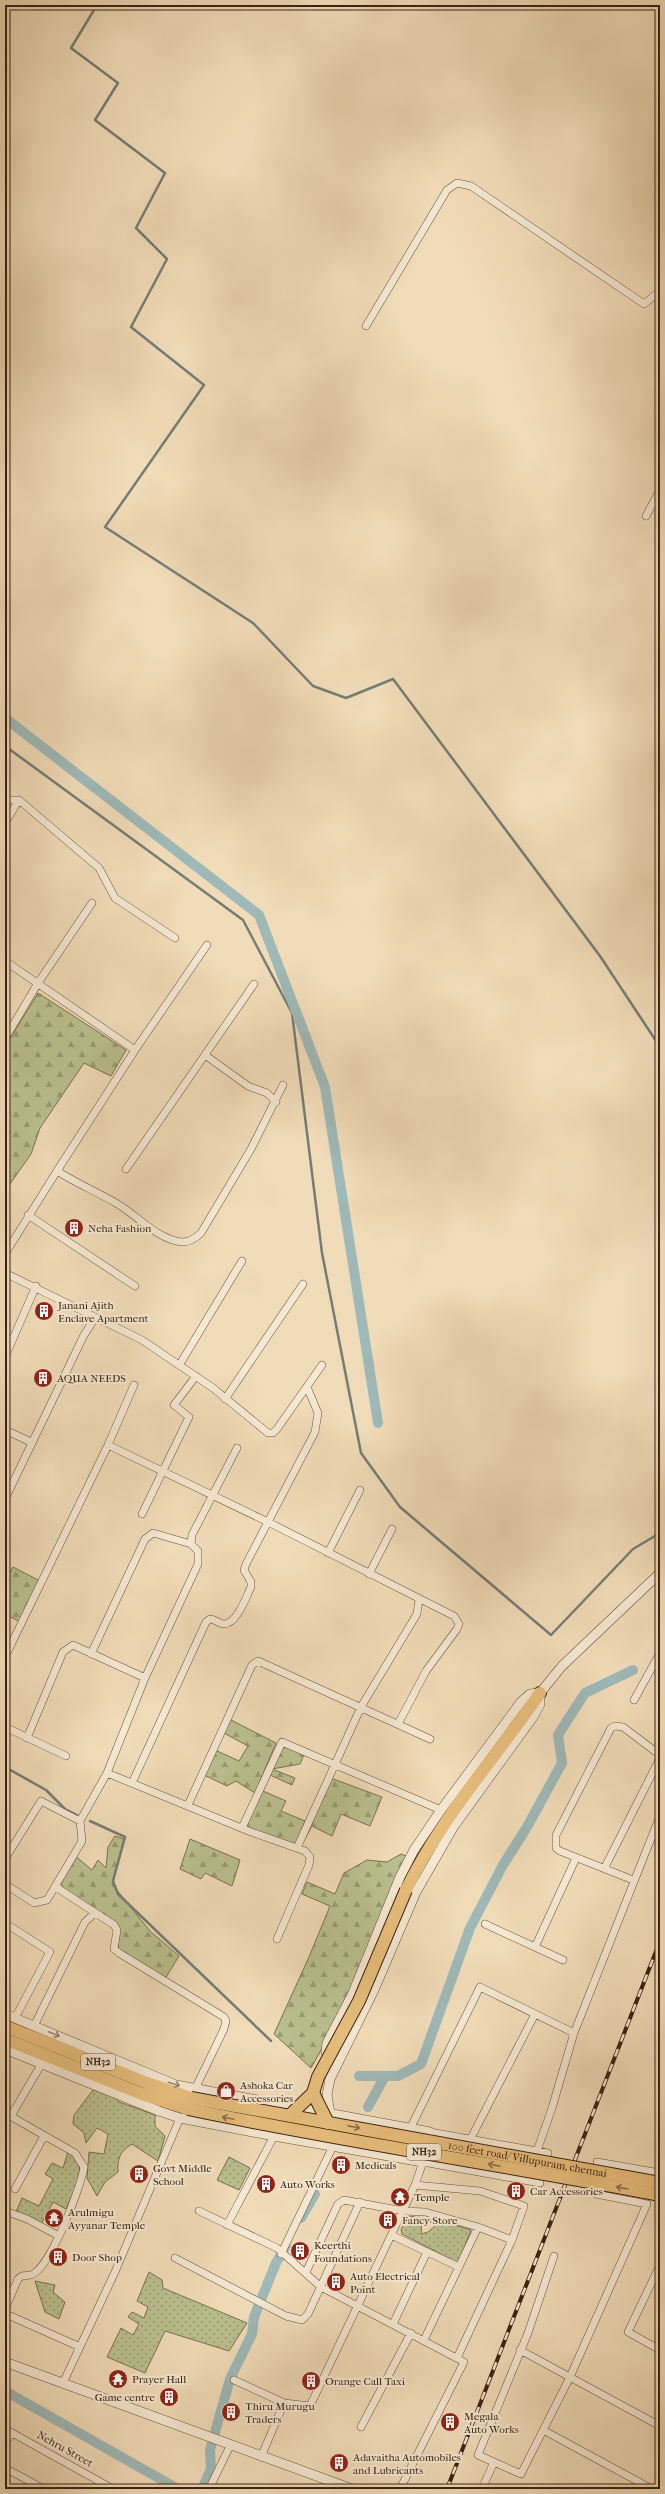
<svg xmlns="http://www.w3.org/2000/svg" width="665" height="2494" font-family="'IM FELL French Canon',serif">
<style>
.grass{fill:url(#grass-dots);stroke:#7a7150}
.forest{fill:url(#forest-firs);stroke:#7a7150}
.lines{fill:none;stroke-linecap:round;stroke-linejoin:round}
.stream{stroke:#767d75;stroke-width:2.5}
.canal{stroke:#9eb9b8;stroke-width:10}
.minor-casing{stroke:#67503b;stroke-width:8}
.tertiary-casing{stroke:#67503b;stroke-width:10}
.trunk-casing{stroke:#392211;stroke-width:14}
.minor{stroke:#f6e8d2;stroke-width:7}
.tertiary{stroke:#f6e8d2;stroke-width:9}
.trunk{stroke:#e8be7c;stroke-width:12}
.rail-casing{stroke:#392211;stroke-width:4}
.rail{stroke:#f6e8d2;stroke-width:2.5;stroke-dasharray:8;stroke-linecap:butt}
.trunk-bridge-casing{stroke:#392211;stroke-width:14;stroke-linecap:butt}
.trunk-bridge{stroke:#e8be7c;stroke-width:12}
.oneway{stroke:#988572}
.oneway2{stroke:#907046}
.labels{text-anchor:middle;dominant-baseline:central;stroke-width:4;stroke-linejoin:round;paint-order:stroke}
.shield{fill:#f6e8d2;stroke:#725d4b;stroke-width:1}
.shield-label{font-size:10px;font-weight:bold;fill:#392211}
.poi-label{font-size:11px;fill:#392211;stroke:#f6e8d2;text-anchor:start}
.street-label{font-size:11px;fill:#392211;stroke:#f6e8d2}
</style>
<defs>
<pattern id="grass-dots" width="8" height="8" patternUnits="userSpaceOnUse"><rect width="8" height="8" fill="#bac08f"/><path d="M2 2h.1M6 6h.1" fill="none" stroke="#989c73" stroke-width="1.8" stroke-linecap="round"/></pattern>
<pattern id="forest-firs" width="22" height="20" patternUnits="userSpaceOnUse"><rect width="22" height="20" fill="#bac08f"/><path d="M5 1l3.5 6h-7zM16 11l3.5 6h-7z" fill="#989c73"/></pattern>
</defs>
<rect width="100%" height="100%" fill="#f1dcb9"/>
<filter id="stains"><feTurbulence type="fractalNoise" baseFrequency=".005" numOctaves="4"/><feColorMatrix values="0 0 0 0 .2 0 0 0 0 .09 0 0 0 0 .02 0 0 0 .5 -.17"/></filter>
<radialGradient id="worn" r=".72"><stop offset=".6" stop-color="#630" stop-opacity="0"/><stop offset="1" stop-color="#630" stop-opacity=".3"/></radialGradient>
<path class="grass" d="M 93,2090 L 114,2096 L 119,2102 L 155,2115 L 155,2126 L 165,2136 L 158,2161 L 132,2144 C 120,2151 117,2159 118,2172 L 105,2182 L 97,2196 L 87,2178 L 89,2152 L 104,2154 L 108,2134 L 97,2128 L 86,2143 L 84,2133 L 73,2124 L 74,2115 Z
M 68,2152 L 80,2163 L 78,2182 L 66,2209 L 53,2202 L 41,2224 L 16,2212 L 22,2198 L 39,2206 L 53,2179 L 45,2174 L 52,2163 L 63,2168 Z
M 229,2157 L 250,2168 L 239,2190 L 217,2180 Z
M 410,2216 L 422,2219 L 421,2234 L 428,2232 L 435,2226 L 430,2222 L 433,2218 L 471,2230 L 458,2263 L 402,2234 L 401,2229 Z
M 149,2272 L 162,2280 L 163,2288 L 247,2323 L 229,2351 L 165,2331 L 145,2373 L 107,2357 L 121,2328 L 133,2335 L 139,2324 L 128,2317 L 132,2312 L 144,2318 L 148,2307 L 137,2301 Z
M 35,2281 L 55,2285 L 53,2292 L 65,2302 L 59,2319 L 45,2312 Z"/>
<path class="forest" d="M 38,993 L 126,1050 L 111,1076 L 84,1063 L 40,1128 L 31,1154 L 5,1191 L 5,1047 Z
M 13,1567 L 40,1581 L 20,1622 L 5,1614 L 5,1582 Z
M 229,1719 L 276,1743 L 255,1793 L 236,1781 L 227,1786 L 204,1775 L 215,1750 L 239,1761 L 248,1746 L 222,1732 Z
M 282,1742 L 305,1752 L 300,1764 L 272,1769 L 295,1778 L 292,1785 L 270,1775 L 263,1791 L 286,1801 L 281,1811 L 305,1821 L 295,1847 L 243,1827 Z
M 328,1777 L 382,1797 L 370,1826 L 341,1814 L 332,1836 L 312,1826 L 301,1846 Z
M 115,1836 L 124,1839 L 112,1884 L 150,1931 L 179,1956 L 165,1979 L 119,1953 L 117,1930 L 68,1894 L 61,1884 L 74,1855 L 92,1870 L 98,1860 L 106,1868 L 108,1847 Z
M 190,1839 L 240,1860 L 232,1886 L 205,1873 L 201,1879 L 180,1869 Z
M 401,1854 L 408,1857 L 353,1993 L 311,2068 L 274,2034 L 309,1957 L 330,1906 L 302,1894 L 307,1882 L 335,1894 L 344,1873 L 367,1860 L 387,1862 Z"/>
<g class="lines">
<path class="stream" d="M 97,5 L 71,48 L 118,83 L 95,120 L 165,173 L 136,228 L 167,259 L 131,327 L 204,385 L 105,527 L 253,623 L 313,686 L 346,698 L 393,679 L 600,956 L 660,1047
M 5,746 L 243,920 L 292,1013 L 322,1253 L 361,1453 L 400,1507 L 551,1635 L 633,1549 L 660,1533
M 5,1767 L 46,1790 L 65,1809 L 77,1815
M 90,1821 L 125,1837 L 113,1881 L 118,1894 L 271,2041"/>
<path class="canal" d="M 5,718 L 259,915 L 325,1087 L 378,1423
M 359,2076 L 398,2076 L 421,2064 L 470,1928 L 503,1865 L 527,1827 L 562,1763 L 558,1735 L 585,1693 L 633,1670
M 368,2107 L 385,2076
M 301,2218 L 315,2194
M 5,2391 L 178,2489
M 202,2489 L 211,2469 L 210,2450 L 230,2379 L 252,2334 L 254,2317 L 276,2263 L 286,2246"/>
<defs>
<path id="minor" d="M 366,326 L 447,190 L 457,183 L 471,186 L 644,304 L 660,291
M 646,516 L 660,490
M 5,800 L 19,800 L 99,868 L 115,898 L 175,938
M 5,823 L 19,800
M 5,961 L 135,1050
M 6,1037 L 38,983 L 92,903
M 205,1055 L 248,1086 L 267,1093 L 276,1102
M 126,1169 L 254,984
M 57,1171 L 135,1050 L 207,945
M 28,1215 L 135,1286
M 5,1254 L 57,1171 C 76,1183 97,1192 116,1203 C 137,1215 158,1240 182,1242 C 190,1242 196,1238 201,1233 L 251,1149 L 283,1085
M 5,1273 L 142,1340 L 213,1388 L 268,1433 L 273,1433 L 277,1429 L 322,1365
M 5,1357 L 36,1286
M 180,1364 L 242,1261
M 225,1399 L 303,1284
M 5,1430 L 31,1442
M 108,1445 L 268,1522 L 454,1616 L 459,1624 L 457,1629 L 426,1671 L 398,1724
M 5,1499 L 84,1335 L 95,1318
M 142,1514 L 189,1417 L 174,1405 L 196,1376
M 328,1553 L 360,1490
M 369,1574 L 392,1529
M 91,1654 L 145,1539 L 153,1533 L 191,1544
M 5,1657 L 108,1445 L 134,1385
M 634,1700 L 660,1653
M 5,1727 L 66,1756
M 27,1738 L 63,1652 L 73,1645 L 145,1678
M 107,1773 L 251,1832 L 305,1851 L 310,1857 L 309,1865 L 277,1939
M 132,1783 L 206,1622 L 210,1619 C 215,1619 219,1624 224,1624 C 237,1624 246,1597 251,1587 L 251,1582 L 244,1570 L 246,1564 L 315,1432 L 318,1413 L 307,1387
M 188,1805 L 252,1665 L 258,1661 L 430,1739
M 242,1828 L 282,1742 L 441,1810
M 297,1848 L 361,1707 L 417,1614 L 419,1600
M 5,1859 L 41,1801 L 80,1821
M 604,1869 L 660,1758
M 633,1880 L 560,1851 L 556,1848 L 556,1835 L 611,1728 L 615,1726 L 623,1727 L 660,1755
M 5,1884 L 34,1903 L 47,1900 L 82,1841 L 80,1821 L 107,1773 L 145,1678 L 198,1564 L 198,1551 L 191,1544 L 192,1535 L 237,1448
M 56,1887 L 114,1925 L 117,1930 L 114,1949 L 119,1953 L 224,2017 L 226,2021 L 224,2029 L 195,2089
M 5,1923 L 50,1952 L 15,2018
M 485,1924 L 563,1960
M 535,1947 L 576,1858
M 34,2026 L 85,1922 L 95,1913
M 5,2113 L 75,2153 L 84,2167 C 81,2187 50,2269 31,2275 C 28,2276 24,2275 22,2276 L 18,2279 L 5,2309 L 6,2314 L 80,2347
M 11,2116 L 42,2063
M 410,2129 L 480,1987 L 574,2033
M 430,2132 L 548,2153
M 470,2140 L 535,2014
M 537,2151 L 552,2108 L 574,2033 L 660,1816
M 597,2162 L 660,2173
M 415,2185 L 480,2191 L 524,2206 L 512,2240 L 457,2358
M 15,2189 L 44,2136
M 5,2211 L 27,2219 L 59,2236
M 199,2211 L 277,2248 L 321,2287 L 464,2362 L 400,2489
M 227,2225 L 274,2136
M 391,2235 L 459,2267
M 281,2254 L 333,2146
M 554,2256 L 528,2333 L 478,2455 L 521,2474 L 570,2377 L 647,2204 L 596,2194
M 175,2258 L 286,2316 L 302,2320 L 308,2314 L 360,2202
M 660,2265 L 628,2332 L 660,2350
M 306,2272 L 338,2204 L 344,2200 L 403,2211 L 425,2212 L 478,2227 L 512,2240
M 393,2324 L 427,2252
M 424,2340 L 478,2227
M 520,2350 L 660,2426
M 234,2380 L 284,2403
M 63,2383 L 115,2272 L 180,2118
M 361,2427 L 411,2333
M 5,2429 L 113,2489
M 543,2430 L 652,2489
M 5,2443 L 12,2433
M 261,2457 L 284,2403 L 310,2406 L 415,2185 L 423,2162 L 540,2183
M 5,2468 L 44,2489
M 209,2489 L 230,2446
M 482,2489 L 494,2462"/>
<path id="tertiary" d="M 5,2014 L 176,2085 L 430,2132 L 423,2162 L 274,2136 L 180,2118 L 159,2111 L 5,2049
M 329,2059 L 326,2052 L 327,2043 L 353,1993 L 400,1877 L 414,1850 L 441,1810 L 521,1702 L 530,1694 L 540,1693
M 330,2114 L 327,2095 L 330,2079 L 374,1990 L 416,1892 L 454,1826 L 533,1717 L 540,1704 L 540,1693 L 562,1666 L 660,1573
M 5,2362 L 352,2489"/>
<path id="trunk" d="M 406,1890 C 441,1818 495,1758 540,1693
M 5,2026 L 147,2083 L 191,2098
M 5,2039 L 142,2094 L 188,2109"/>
</defs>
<use href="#minor" class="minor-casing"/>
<use href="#tertiary" class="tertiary-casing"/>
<use href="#trunk" class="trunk-casing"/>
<use href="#minor" class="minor"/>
<use href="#tertiary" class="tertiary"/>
<use href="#trunk" class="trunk"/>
<defs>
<path id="rail" d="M 447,2489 L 660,1941"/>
</defs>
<use href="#rail" class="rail-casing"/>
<use href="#rail" class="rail"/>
<defs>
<g id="trunk-bridge">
<path d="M 313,2093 L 328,2123"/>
<path id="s1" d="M 191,2098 L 660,2183"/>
<path d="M 188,2109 C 345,2142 503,2165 660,2195"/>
<path d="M 290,2115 L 313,2093 L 318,2077 L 359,2001 L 406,1890"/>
</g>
</defs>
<use href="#trunk-bridge" class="trunk-bridge-casing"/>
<use href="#trunk-bridge" class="trunk-bridge"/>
</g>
<defs><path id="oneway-shaft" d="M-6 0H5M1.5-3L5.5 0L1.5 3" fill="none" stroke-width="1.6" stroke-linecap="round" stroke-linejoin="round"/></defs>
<g class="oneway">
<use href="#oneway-shaft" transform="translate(54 2034) rotate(22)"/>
<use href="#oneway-shaft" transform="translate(174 2084) rotate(17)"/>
</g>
<g class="oneway2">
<use href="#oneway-shaft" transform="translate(228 2118) rotate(-168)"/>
<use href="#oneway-shaft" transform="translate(354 2127) rotate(11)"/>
<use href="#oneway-shaft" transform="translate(494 2165) rotate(-169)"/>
<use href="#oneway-shaft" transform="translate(622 2188) rotate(-170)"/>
</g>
<defs>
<symbol id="building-disc" viewBox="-11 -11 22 22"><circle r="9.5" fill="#8f2418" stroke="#f6e8d2"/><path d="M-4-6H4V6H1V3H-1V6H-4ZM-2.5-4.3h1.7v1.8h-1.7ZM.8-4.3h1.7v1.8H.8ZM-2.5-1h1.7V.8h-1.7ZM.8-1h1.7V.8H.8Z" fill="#fff"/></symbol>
<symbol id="shop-disc" viewBox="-11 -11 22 22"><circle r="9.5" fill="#8f2418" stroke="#f6e8d2"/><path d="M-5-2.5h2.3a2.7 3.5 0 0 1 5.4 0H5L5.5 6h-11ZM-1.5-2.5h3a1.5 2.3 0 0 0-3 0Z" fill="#fff"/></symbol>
<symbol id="temple-disc" viewBox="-11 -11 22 22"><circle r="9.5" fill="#8f2418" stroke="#f6e8d2"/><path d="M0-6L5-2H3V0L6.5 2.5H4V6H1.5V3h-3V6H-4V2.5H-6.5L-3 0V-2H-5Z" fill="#fff"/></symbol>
</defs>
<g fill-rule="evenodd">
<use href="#building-disc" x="63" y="1217" width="22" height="22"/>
<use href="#building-disc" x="33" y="1300" width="22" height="22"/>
<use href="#building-disc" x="32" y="1367" width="22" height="22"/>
<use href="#shop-disc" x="215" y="2080" width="22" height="22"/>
<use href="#building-disc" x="330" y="2154" width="22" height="22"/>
<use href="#building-disc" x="128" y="2163" width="22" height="22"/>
<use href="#building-disc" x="255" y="2173" width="22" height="22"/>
<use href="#building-disc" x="505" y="2180" width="22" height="22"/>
<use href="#temple-disc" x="389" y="2186" width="22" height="22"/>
<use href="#temple-disc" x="43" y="2207" width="22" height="22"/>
<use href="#building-disc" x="377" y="2209" width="22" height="22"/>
<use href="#building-disc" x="289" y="2240" width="22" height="22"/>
<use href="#building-disc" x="47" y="2246" width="22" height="22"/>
<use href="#building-disc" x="325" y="2271" width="22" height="22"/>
<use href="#temple-disc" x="107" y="2368" width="22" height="22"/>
<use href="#building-disc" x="300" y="2370" width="22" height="22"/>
<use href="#building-disc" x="158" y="2386" width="22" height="22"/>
<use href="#building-disc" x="220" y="2401" width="22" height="22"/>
<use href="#building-disc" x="439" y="2411" width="22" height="22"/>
<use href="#building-disc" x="328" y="2452" width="22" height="22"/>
</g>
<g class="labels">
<g class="shield">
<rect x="81" y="2054" width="34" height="16" rx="3"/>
<rect x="407" y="2144" width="34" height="16" rx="3"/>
</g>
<g class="shield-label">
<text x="98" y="2062">NH32</text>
<text x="424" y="2152">NH32</text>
</g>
<g class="poi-label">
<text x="88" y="1228">Neha Fashion</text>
<text x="58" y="1305">Janani Ajith<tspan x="58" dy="13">Enclave Apartment</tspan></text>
<text x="57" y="1378">AQUA NEEDS</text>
<text x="240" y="2085">Ashoka Car<tspan x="240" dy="13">Accessories</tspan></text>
<text x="355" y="2165">Medicals</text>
<text x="153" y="2168">Govt Middle<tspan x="153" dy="13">School</tspan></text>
<text x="280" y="2184">Auto Works</text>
<text x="530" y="2191">Car Accessories</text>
<text x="414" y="2197">Temple</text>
<text x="68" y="2212">Arulmigu<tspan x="68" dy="13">Ayyanar Temple</tspan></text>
<text x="402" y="2220">Fancy Store</text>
<text x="314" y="2245">Keerthi<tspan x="314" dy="13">Foundations</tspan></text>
<text x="72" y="2257">Door Shop</text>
<text x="350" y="2276">Auto Electrical<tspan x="350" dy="13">Point</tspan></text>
<text x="132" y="2379">Prayer Hall</text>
<text x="325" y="2381">Orange Call Taxi</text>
<text x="155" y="2397" text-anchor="end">Game centre</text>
<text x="245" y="2406">Thiru Murugu<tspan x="245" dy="13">Traders</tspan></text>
<text x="464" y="2416">Megala<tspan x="464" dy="13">Auto Works</tspan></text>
<text x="353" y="2457">Adavaitha Automobiles<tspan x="353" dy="13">and Lubricants</tspan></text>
</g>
<g class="street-label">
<text stroke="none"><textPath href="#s1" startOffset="342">100 feet road/ Villupuram, chennai</textPath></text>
<text transform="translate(65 2449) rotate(29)">Nehru Street</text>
</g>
</g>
<rect width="665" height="2494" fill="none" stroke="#f1dcb9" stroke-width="20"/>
<rect x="6" y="6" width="653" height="2482" fill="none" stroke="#392211" stroke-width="2"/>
<rect x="10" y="10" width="645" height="2474" fill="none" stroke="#392211"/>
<rect width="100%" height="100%" filter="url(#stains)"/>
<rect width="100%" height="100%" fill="url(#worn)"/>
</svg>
